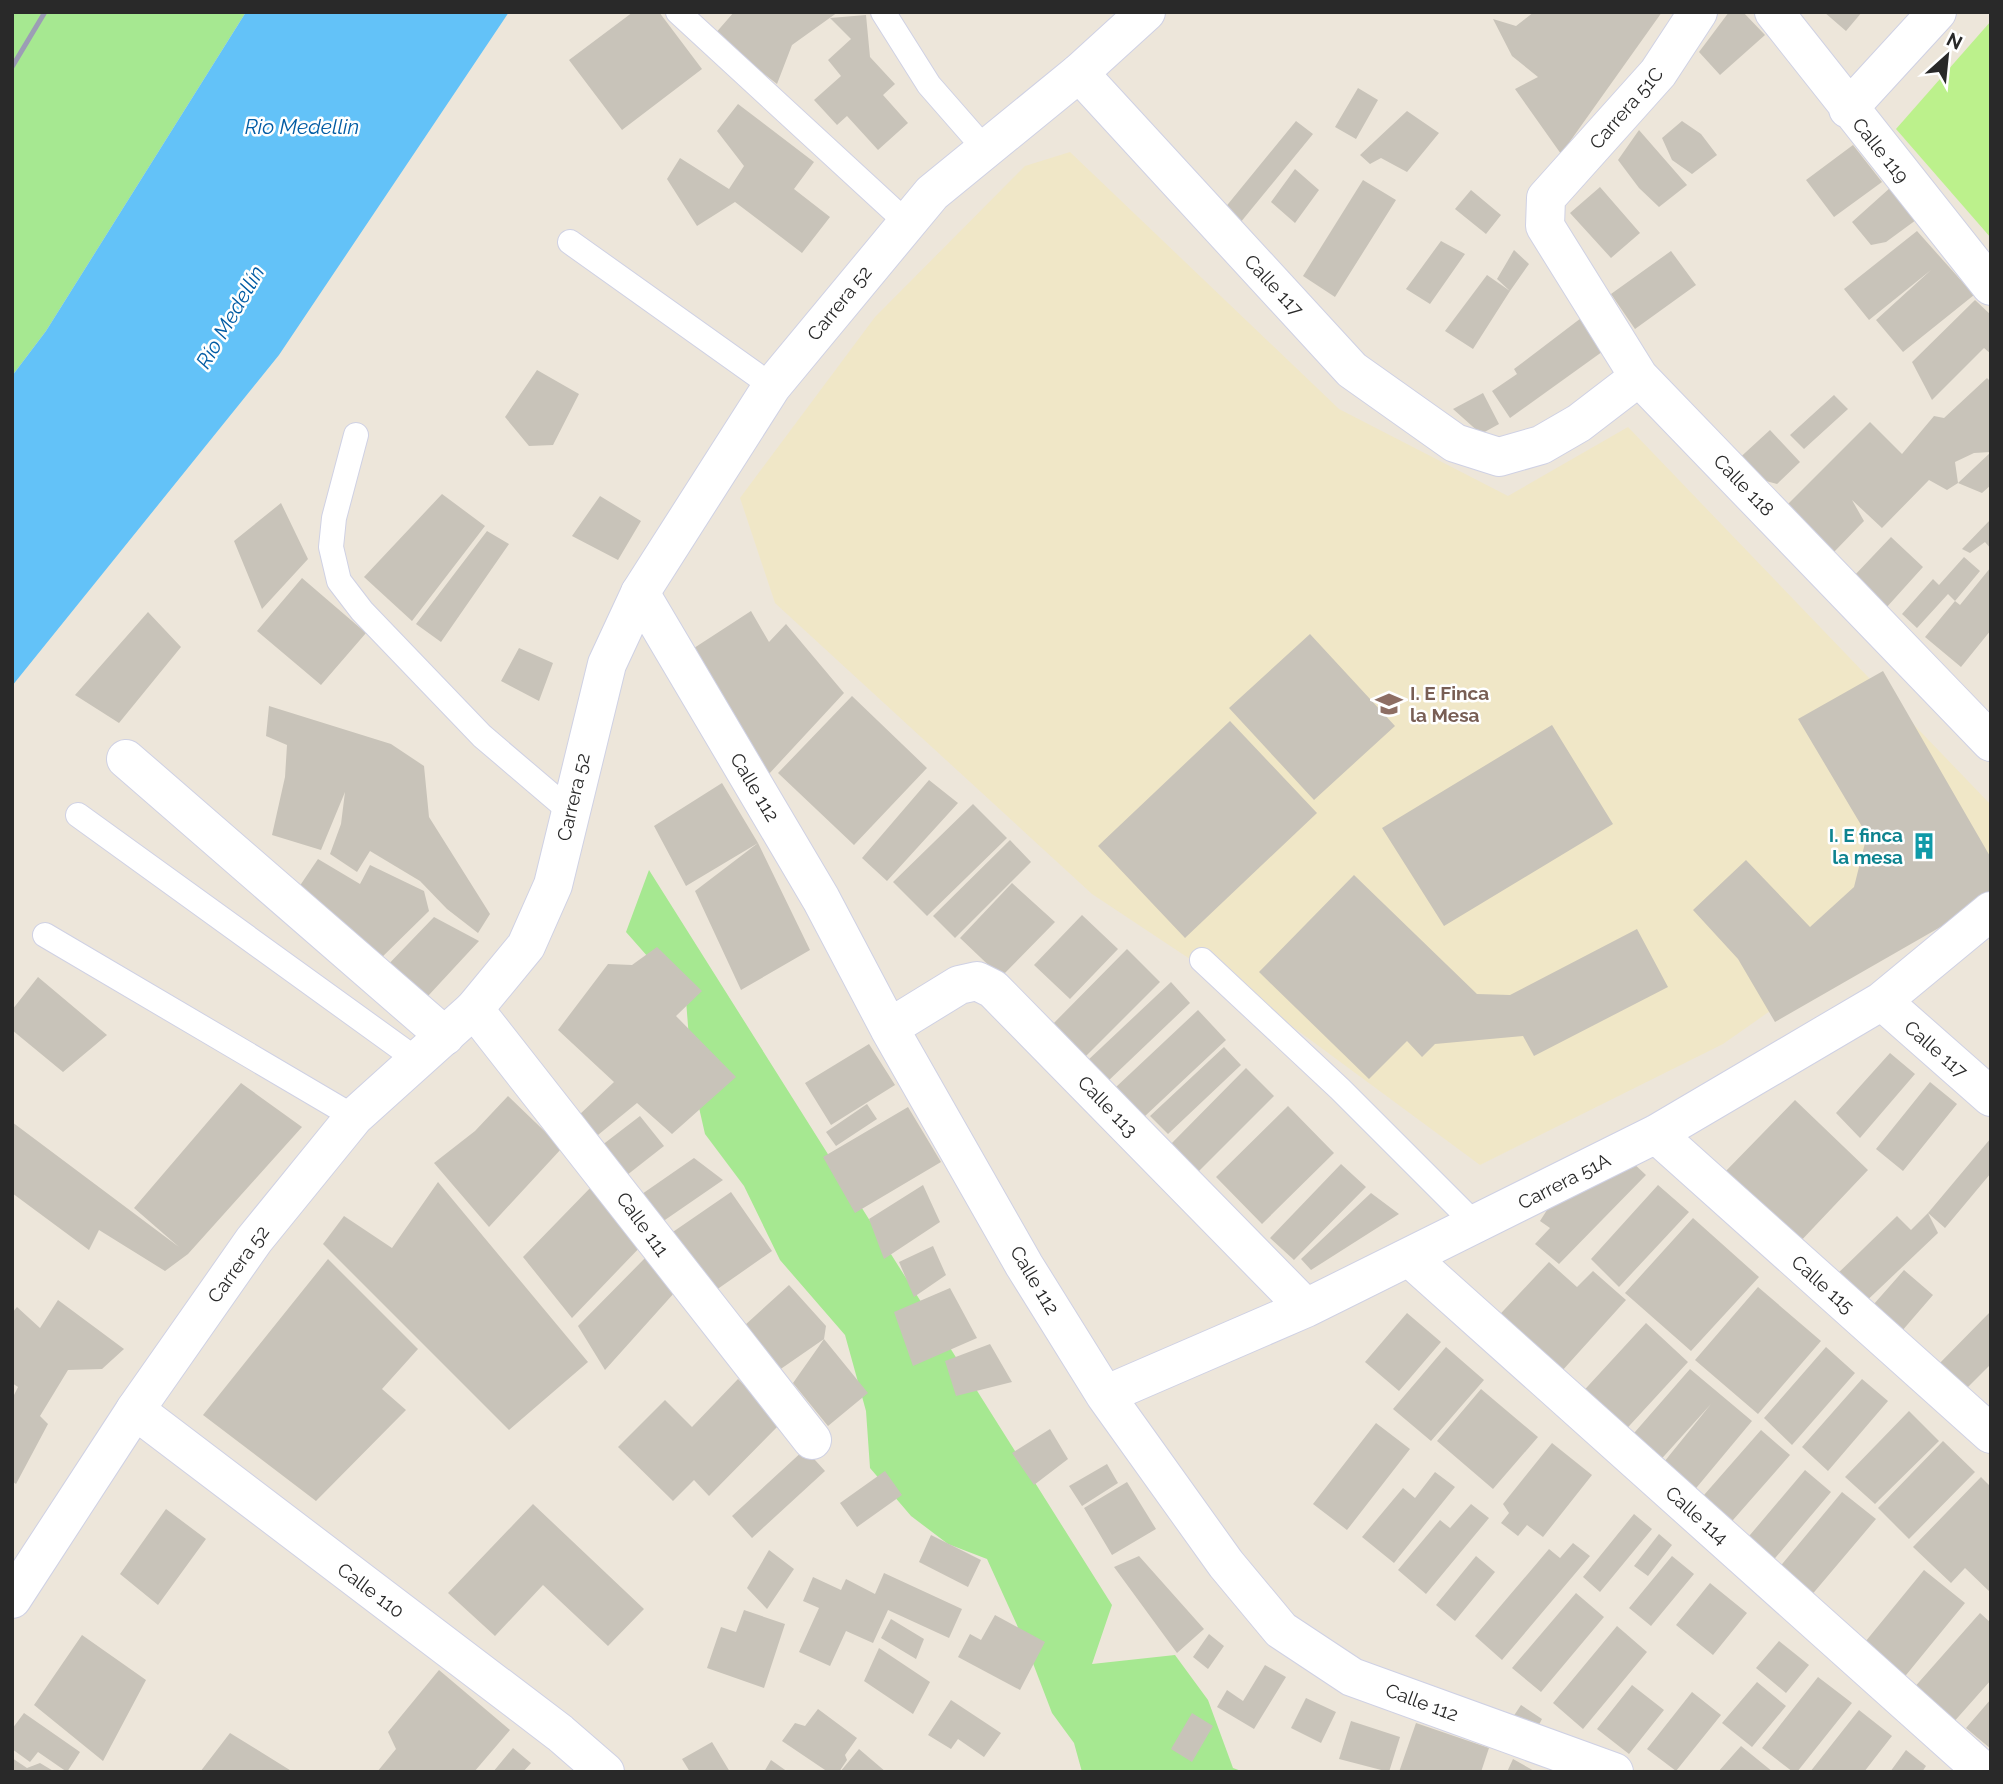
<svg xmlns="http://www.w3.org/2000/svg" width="2003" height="1784" font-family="Raleway,sans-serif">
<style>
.education{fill:#f0e7c7}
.green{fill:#a6e891}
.pitch{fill:#bcf18c}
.water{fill:#63c2f8}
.building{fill:#c8c3b9}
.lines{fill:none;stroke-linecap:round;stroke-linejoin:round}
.service-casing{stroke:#cfd1e4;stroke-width:26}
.minor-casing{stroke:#cfd1e4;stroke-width:40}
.secondary-casing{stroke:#cfd1e4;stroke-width:40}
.service{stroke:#fff;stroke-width:24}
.minor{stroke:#fff;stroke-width:38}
.secondary{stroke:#fff;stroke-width:38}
.rail{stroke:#9c9db5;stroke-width:5}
.labels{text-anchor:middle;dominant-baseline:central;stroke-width:5;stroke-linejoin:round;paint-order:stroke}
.street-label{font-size:19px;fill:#292929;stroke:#fff}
.education-label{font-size:19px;font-weight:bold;fill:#785e54;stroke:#fff;text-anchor:start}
.culture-label{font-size:19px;font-weight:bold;fill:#0d838f;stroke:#fff;text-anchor:end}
.water-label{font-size:21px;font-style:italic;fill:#025ca4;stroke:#fff}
</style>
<rect width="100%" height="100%" fill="#ede6da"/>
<path class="education" d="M 1070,152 L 1339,409 L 1508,496 L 1628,427 L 1991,805 L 1991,856 L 1723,1044 L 1480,1165 L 1297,1030 L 1092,894 L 775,603 L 740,498 L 875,317 L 1025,166 Z"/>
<path class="green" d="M 12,12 L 246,12 L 46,331 L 12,376 Z
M 649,870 L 1112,1605 L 1092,1664 L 1175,1655 L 1208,1700 L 1233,1768 L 1244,1772 L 1082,1772 L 1074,1743 L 1052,1713 L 1026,1645 L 987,1559 L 948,1544 L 911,1516 L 870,1468 L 866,1411 L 845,1335 L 780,1260 L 744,1186 L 705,1134 L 692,1077 L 686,1000 L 626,932 Z"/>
<path class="pitch" d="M 1991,21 L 1991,238 L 1896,129 Z"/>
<path class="water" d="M 246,12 L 509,12 L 279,355 L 12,686 L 12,376 L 46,331 Z"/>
<path class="building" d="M 633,12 L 659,12 L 702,69 L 622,130 L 569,60 Z
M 734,12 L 838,12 L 792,45 L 777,84 L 714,35 Z
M 1534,12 L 1662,12 L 1561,154 L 1515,89 L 1538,77 L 1512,56 L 1493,19 L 1516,26 Z
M 1729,12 L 1743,12 L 1765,35 L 1720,75 L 1699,52 Z
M 1824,12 L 1862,12 L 1846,31 Z
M 866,15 L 870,57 L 895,84 L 883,95 L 908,123 L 878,150 L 847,116 L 837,125 L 814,100 L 841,76 L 828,60 L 851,39 L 830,18 Z
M 1358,88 L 1378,100 L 1356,139 L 1335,127 Z
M 738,104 L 814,162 L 794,189 L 830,217 L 802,253 L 735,202 L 697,226 L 667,179 L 680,158 L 729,189 L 744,166 L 717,131 Z
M 1407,111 L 1439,133 L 1407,172 L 1381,158 L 1370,164 L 1360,155 Z
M 1296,121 L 1313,134 L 1240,223 L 1224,209 Z
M 1682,121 L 1701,134 L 1717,155 L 1692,174 L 1672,160 L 1662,138 Z
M 1639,130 L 1687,185 L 1659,207 L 1639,188 L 1618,160 Z
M 1853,145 L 1882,182 L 1834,217 L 1806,180 Z
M 1295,169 L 1319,190 L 1295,223 L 1271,202 Z
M 1363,180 L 1396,200 L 1335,297 L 1303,276 Z
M 1600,187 L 1640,233 L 1611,258 L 1570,213 Z
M 1891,187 L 1916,220 L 1886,242 L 1871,245 L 1852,222 Z
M 1471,190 L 1501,215 L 1486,234 L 1455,209 Z
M 1917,231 L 1974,295 L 1903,352 L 1876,320 L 1931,270 L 1869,320 L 1844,289 Z
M 1441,241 L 1465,254 L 1430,304 L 1406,289 Z
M 1514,250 L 1529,264 L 1510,291 L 1497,279 Z
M 1671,251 L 1696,285 L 1635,329 L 1611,294 Z
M 1487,275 L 1510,291 L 1473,349 L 1445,331 Z
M 1975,300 L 1991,315 L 1991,354 L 1984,348 L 1932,400 L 1912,362 Z
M 1589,312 L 1613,344 L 1510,418 L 1492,391 L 1517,374 L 1514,369 Z
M 537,370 L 579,394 L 553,445 L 529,446 L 505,417 Z
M 1987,378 L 1991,382 L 1991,452 L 1974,453 L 1955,462 L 1958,483 L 1947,490 L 1929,480 L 1882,528 L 1852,500 L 1864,521 L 1833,553 L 1786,506 L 1870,422 L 1902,454 L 1934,416 L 1944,418 Z
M 1483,393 L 1499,424 L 1481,434 L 1453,409 Z
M 1834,395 L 1848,409 L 1804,449 L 1790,435 Z
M 1770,430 L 1800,462 L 1777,484 L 1766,481 L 1759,488 L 1734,463 Z
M 1991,452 L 1991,485 L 1982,493 L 1958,483 Z
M 442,494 L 485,526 L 412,621 L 364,577 Z
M 600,496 L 641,521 L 618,560 L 572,536 Z
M 281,503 L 308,559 L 262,609 L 234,541 Z
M 1991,519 L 1991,549 L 1985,542 L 1970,553 L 1962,549 Z
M 487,531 L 509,544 L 441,642 L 416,624 Z
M 1891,537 L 1923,567 L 1886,608 L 1853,577 Z
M 1964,557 L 1980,571 L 1955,601 L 1948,594 L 1917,628 L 1902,614 L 1933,579 L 1939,585 Z
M 1991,567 L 1991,630 L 1961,667 L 1925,637 L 1955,601 L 1960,605 Z
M 302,578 L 366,633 L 321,685 L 257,631 Z
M 751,611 L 769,642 L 786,624 L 844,693 L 768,775 L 691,650 Z
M 148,612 L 181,647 L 119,723 L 75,695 Z
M 1310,634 L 1395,726 L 1314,800 L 1229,708 Z
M 519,648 L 553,663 L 539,701 L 501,681 Z
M 1883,671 L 1991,858 L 1991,898 L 1775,1022 L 1738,959 L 1693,910 L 1746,860 L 1810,927 L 1854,887 L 1867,835 L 1798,719 Z
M 852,696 L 927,768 L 854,845 L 778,773 Z
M 269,706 L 391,744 L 424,766 L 429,817 L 490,914 L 478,933 L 447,909 L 420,881 L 370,851 L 357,872 L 330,854 L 341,824 L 345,792 L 321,850 L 272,835 L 285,777 L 287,745 L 266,736 Z
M 1230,721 L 1317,813 L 1185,938 L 1098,846 Z
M 1552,725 L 1613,824 L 1444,926 L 1382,828 Z
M 929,780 L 958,803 L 887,881 L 862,858 Z
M 722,783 L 758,843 L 686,886 L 654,826 Z
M 973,804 L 1007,838 L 927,916 L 893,882 Z
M 1010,840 L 1031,862 L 955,938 L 933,916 Z
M 758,843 L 810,950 L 741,990 L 695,891 Z
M 318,859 L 360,884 L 370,865 L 424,891 L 429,911 L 376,963 L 299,887 Z
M 1354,875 L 1477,994 L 1510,995 L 1637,929 L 1668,987 L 1534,1056 L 1523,1036 L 1435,1044 L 1422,1057 L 1407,1041 L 1369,1079 L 1259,972 Z
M 1012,883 L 1055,922 L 1001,977 L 960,938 Z
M 1082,915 L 1118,949 L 1070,999 L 1034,965 Z
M 434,917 L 479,941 L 428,996 L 381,972 Z
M 657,947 L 702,991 L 676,1016 L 736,1077 L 672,1134 L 637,1103 L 598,1135 L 578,1116 L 614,1082 L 558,1030 L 608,964 L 632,965 Z
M 1127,949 L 1160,982 L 1082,1060 L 1049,1028 Z
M 38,977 L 107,1035 L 63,1072 L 12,1030 L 12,1010 Z
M 1171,982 L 1190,1003 L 1106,1083 L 1086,1062 Z
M 1198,1010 L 1226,1040 L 1144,1117 L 1116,1087 Z
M 869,1044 L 895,1085 L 831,1125 L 805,1083 Z
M 1224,1047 L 1241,1065 L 1168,1134 L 1150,1116 Z
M 1890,1053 L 1915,1074 L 1860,1138 L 1836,1113 Z
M 1246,1068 L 1274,1096 L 1195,1175 L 1167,1148 Z
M 1930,1082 L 1957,1104 L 1903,1171 L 1876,1149 Z
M 241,1083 L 302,1127 L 188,1254 L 165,1271 L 99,1230 L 89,1250 L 12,1193 L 12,1122 L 179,1247 L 134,1208 Z
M 508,1096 L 562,1148 L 489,1227 L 434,1163 L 475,1131 Z
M 1795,1100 L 1868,1170 L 1797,1245 L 1723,1174 Z
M 867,1104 L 877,1119 L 836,1146 L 826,1132 Z
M 1288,1106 L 1334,1153 L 1262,1224 L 1216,1177 Z
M 908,1107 L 941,1162 L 855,1213 L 823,1157 Z
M 640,1116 L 664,1146 L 622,1179 L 597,1149 Z
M 1991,1138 L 1991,1173 L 1945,1228 L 1928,1213 Z
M 694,1158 L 723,1180 L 662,1222 L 642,1194 Z
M 1632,1162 L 1646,1175 L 1559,1264 L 1535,1244 L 1550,1228 L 1540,1221 L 1554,1199 Z
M 1341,1164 L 1366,1187 L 1294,1260 L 1270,1238 Z
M 438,1182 L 588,1362 L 509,1430 L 323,1244 L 344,1216 L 392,1248 Z
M 593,1185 L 644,1243 L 572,1318 L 523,1257 Z
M 923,1185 L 940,1222 L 884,1259 L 869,1219 Z
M 1658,1185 L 1689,1212 L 1619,1287 L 1591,1259 Z
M 731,1192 L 772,1251 L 709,1295 L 667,1236 Z
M 1371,1193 L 1399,1214 L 1311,1270 L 1301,1259 Z
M 1928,1213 L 1938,1233 L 1858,1309 L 1831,1280 L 1897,1216 L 1911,1230 Z
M 1693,1218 L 1759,1277 L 1691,1351 L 1625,1293 Z
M 933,1246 L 946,1275 L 914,1297 L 899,1262 Z
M 648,1255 L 675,1292 L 605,1370 L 578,1326 Z
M 328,1259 L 418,1349 L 382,1389 L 406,1410 L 316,1501 L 203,1415 Z
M 1549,1262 L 1577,1287 L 1593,1271 L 1626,1300 L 1552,1382 L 1490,1325 Z
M 1904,1270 L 1933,1295 L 1895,1339 L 1866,1313 Z
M 789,1285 L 826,1326 L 824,1339 L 772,1375 L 744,1326 Z
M 1758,1287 L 1821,1341 L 1758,1414 L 1695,1360 Z
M 950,1288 L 977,1338 L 913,1366 L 894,1312 Z
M 58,1300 L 124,1349 L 102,1369 L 68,1370 L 40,1416 L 48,1424 L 16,1484 L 12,1481 L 12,1399 L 18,1387 L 12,1383 L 12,1313 L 17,1307 L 40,1328 Z
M 1991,1311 L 1991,1364 L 1960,1395 L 1934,1369 Z
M 1407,1313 L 1441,1342 L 1399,1391 L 1365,1362 Z
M 1646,1323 L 1688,1362 L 1619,1437 L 1577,1398 Z
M 824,1339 L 868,1393 L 828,1426 L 793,1383 Z
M 990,1344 L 1012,1382 L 956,1396 L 945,1361 Z
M 1446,1347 L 1484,1380 L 1431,1441 L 1393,1409 Z
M 1826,1347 L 1855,1373 L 1792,1445 L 1764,1418 Z
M 1690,1369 L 1752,1421 L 1692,1493 L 1660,1467 L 1711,1404 L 1656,1465 L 1628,1440 Z
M 738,1379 L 782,1422 L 709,1496 L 694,1480 L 673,1501 L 618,1447 L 665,1400 L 692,1427 Z
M 1862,1379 L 1888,1401 L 1828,1471 L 1802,1447 Z
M 1481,1389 L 1538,1437 L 1493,1489 L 1437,1441 Z
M 1909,1411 L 1939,1441 L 1875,1504 L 1845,1477 Z
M 1376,1423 L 1410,1449 L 1347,1530 L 1313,1504 Z
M 1050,1429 L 1068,1459 L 1034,1485 L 1012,1453 Z
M 1761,1430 L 1790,1455 L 1726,1528 L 1697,1503 Z
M 1943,1441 L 1975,1472 L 1909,1539 L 1878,1508 Z
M 1552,1443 L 1592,1475 L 1543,1537 L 1527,1525 L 1518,1536 L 1501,1523 L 1509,1513 L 1503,1504 Z
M 805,1449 L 825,1471 L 752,1538 L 732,1516 Z
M 1107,1464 L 1118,1483 L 1082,1506 L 1069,1486 Z
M 1805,1470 L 1831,1492 L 1765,1570 L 1739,1548 Z
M 885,1471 L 902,1495 L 857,1527 L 840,1503 Z
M 1435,1472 L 1455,1487 L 1394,1563 L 1362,1537 L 1403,1488 L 1415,1498 Z
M 1981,1477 L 1991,1487 L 1991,1593 L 1965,1568 L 1951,1583 L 1913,1547 Z
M 1127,1482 L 1156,1529 L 1112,1555 L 1084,1508 Z
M 1842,1492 L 1876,1519 L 1810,1597 L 1778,1569 Z
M 533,1504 L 644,1609 L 608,1646 L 543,1585 L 495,1636 L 448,1593 Z
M 1471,1504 L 1489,1518 L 1426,1594 L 1398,1570 L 1440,1520 L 1450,1528 Z
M 166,1509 L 206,1539 L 158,1605 L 120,1574 Z
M 1634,1514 L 1652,1529 L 1600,1592 L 1583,1577 Z
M 1659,1534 L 1672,1545 L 1648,1576 L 1634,1566 Z
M 931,1535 L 981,1560 L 968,1587 L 919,1562 Z
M 1573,1543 L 1590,1556 L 1502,1660 L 1475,1636 L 1549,1549 L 1560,1558 Z
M 769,1550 L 794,1569 L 767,1609 L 747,1588 Z
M 1139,1556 L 1204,1629 L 1177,1653 L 1114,1567 Z
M 1476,1556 L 1495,1572 L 1455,1621 L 1436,1605 Z
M 1672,1556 L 1694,1574 L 1651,1626 L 1629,1608 Z
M 1924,1570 L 1965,1603 L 1902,1680 L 1861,1647 Z
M 884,1573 L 962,1609 L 949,1638 L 888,1610 L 873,1643 L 846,1631 L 830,1666 L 799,1652 L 819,1608 L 803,1601 L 813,1577 L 841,1590 L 846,1579 L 875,1594 Z
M 1710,1583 L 1747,1613 L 1713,1655 L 1676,1625 Z
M 1576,1593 L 1604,1617 L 1541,1692 L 1512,1668 Z
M 744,1610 L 785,1624 L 764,1688 L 707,1668 L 721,1627 L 736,1632 Z
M 1980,1613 L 1991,1623 L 1991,1680 L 1952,1724 L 1912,1690 Z
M 995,1615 L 1045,1642 L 1020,1690 L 958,1657 L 970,1634 L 981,1640 Z
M 891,1619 L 924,1639 L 916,1659 L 881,1638 Z
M 1617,1626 L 1647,1652 L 1583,1729 L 1553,1703 Z
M 1209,1634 L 1224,1646 L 1208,1669 L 1193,1657 Z
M 82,1635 L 146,1680 L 103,1761 L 34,1705 Z
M 1779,1641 L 1809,1665 L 1786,1693 L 1756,1668 Z
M 879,1648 L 930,1682 L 913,1714 L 864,1681 Z
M 1265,1665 L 1286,1677 L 1254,1729 L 1217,1707 L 1227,1690 L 1243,1701 Z
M 439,1670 L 510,1730 L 474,1772 L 377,1772 L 396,1749 L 388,1732 Z
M 1818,1677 L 1852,1703 L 1797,1772 L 1793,1772 L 1762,1748 Z
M 1757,1682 L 1786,1706 L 1752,1747 L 1722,1723 Z
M 1632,1685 L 1664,1710 L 1629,1754 L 1597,1729 Z
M 1692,1692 L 1721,1715 L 1676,1771 L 1647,1749 Z
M 1306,1698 L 1336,1712 L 1321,1743 L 1291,1728 Z
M 1991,1699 L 1991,1749 L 1966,1728 Z
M 951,1700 L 1001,1733 L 984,1757 L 958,1739 L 951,1749 L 928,1735 Z
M 1521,1705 L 1542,1719 L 1532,1738 L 1509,1723 Z
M 818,1709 L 857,1738 L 845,1755 L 847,1760 L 839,1772 L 828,1772 L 782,1741 L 795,1723 L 805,1726 Z
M 1859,1710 L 1892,1736 L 1864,1772 L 1810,1772 Z
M 24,1713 L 80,1752 L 67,1772 L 38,1752 L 30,1762 L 12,1749 L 12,1729 Z
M 1192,1713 L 1213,1726 L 1192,1762 L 1171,1749 Z
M 1351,1721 L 1400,1737 L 1389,1772 L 1339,1759 Z
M 1416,1723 L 1489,1748 L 1481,1772 L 1399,1772 Z
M 230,1733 L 293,1772 L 200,1772 Z
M 712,1742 L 730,1772 L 690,1772 L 682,1759 Z
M 1741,1746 L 1773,1772 L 1718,1772 Z
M 513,1748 L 531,1763 L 523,1772 L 493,1772 Z
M 859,1749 L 886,1772 L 840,1772 Z
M 1906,1750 L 1926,1766 L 1922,1772 L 1890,1772 Z
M 12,1758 L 27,1768 L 40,1763 L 55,1772 L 12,1772 Z
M 1513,1759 L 1536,1772 L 1507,1772 Z
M 771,1760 L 788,1772 L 764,1772 Z"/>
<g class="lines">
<defs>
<path id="service" d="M 678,12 L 905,221
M 883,12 L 929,85 L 985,149
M 570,242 L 772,386
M 356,435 L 334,518 L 331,547 L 339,581 L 362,611 L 482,736 L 570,811
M 78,815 L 417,1060
M 45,935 L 354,1117
M 1202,960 L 1340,1089 L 1476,1225"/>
<path id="minor" d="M 1698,12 L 1658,73 L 1546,198 L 1545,226 L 1639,377 L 1991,742
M 1774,12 L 1991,286
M 1079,73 L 1352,370 L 1455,443 L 1499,457 L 1541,445 L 1579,423 L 1639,377
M 1848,109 L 1937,12
M 640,593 L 821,899 L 889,1028 L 1024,1265 L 1105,1395 L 1226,1564 L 1281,1630 L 1352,1677 L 1614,1772
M 126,759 L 445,1036
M 1882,1001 L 1991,1097
M 474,1009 L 812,1440
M 889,1028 L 959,985 L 977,981 L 993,989 L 1306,1308
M 1656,1134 L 1991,1434
M 1409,1257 L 1984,1772
M 1105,1395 L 1306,1308 L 1656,1134 L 1882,1001 L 1991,911
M 135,1410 L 560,1733 L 605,1772"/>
<path id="secondary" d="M 12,1599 L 135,1410 L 254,1240 L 354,1117 L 474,1009 L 526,946 L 553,885 L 607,664 L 640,593 L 772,386 L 932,193 L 1079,73 L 1146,12"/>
</defs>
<use href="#service" class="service-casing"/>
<use href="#minor" class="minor-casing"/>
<use href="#secondary" class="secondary-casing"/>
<use href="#service" class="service"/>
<use href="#minor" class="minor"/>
<use href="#secondary" class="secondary"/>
<path class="rail" d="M 12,67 L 45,12"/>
</g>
<defs>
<symbol id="school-bare" viewBox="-9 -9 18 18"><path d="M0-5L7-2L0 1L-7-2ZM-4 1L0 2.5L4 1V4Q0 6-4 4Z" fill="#8d6e63" stroke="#fff" stroke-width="2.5" paint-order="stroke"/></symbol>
<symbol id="building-bare" viewBox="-9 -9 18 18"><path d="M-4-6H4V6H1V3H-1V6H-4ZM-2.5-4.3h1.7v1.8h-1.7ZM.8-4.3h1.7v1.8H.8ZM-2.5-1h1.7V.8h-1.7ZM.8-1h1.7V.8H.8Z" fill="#0f9aa8" stroke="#fff" stroke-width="2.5" paint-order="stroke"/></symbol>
</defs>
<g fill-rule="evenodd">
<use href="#school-bare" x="1370" y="685" width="38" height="38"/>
<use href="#building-bare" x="1905" y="827" width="38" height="38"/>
</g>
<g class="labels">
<g class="street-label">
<text transform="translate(1626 108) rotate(-49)">Carrera 51C</text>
<text transform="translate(1881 150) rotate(51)">Calle 119</text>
<text transform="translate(1274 285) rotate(47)">Calle 117</text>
<text transform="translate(839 303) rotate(-51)">Carrera 52</text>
<text transform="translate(1744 485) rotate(46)">Calle 118</text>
<text transform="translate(755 787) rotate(59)">Calle 112</text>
<text transform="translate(573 797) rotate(-77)">Carrera 52</text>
<text transform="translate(1936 1049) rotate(41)">Calle 117</text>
<text transform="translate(1108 1106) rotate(46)">Calle 113</text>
<text transform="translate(1564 1181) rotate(-27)">Carrera 51A</text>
<text transform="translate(643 1224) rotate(54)">Calle 111</text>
<text transform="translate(238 1264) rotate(-54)">Carrera 52</text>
<text transform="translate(1035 1280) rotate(59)">Calle 112</text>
<text transform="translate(1823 1284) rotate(42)">Calle 115</text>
<text transform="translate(1697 1515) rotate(42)">Calle 114</text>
<text transform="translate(371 1590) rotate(37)">Calle 110</text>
<text transform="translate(1422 1702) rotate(20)">Calle 112</text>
</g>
<g class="education-label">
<text x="1410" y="693">I. E Finca<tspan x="1410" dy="22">la Mesa</tspan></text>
</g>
<g class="culture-label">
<text x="1903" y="835">I. E finca<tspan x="1903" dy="22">la mesa</tspan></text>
</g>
<g class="water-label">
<text x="302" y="126">Rio Medellin</text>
<text transform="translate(230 317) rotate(-60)">Río Medellín</text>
</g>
</g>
<rect width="2003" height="1784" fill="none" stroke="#292929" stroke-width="28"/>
<g transform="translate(1947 56) rotate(27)" stroke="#ffffff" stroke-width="5" paint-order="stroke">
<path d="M0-5L12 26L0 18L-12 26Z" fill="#292929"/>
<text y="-10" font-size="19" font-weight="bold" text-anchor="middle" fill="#292929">N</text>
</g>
</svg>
